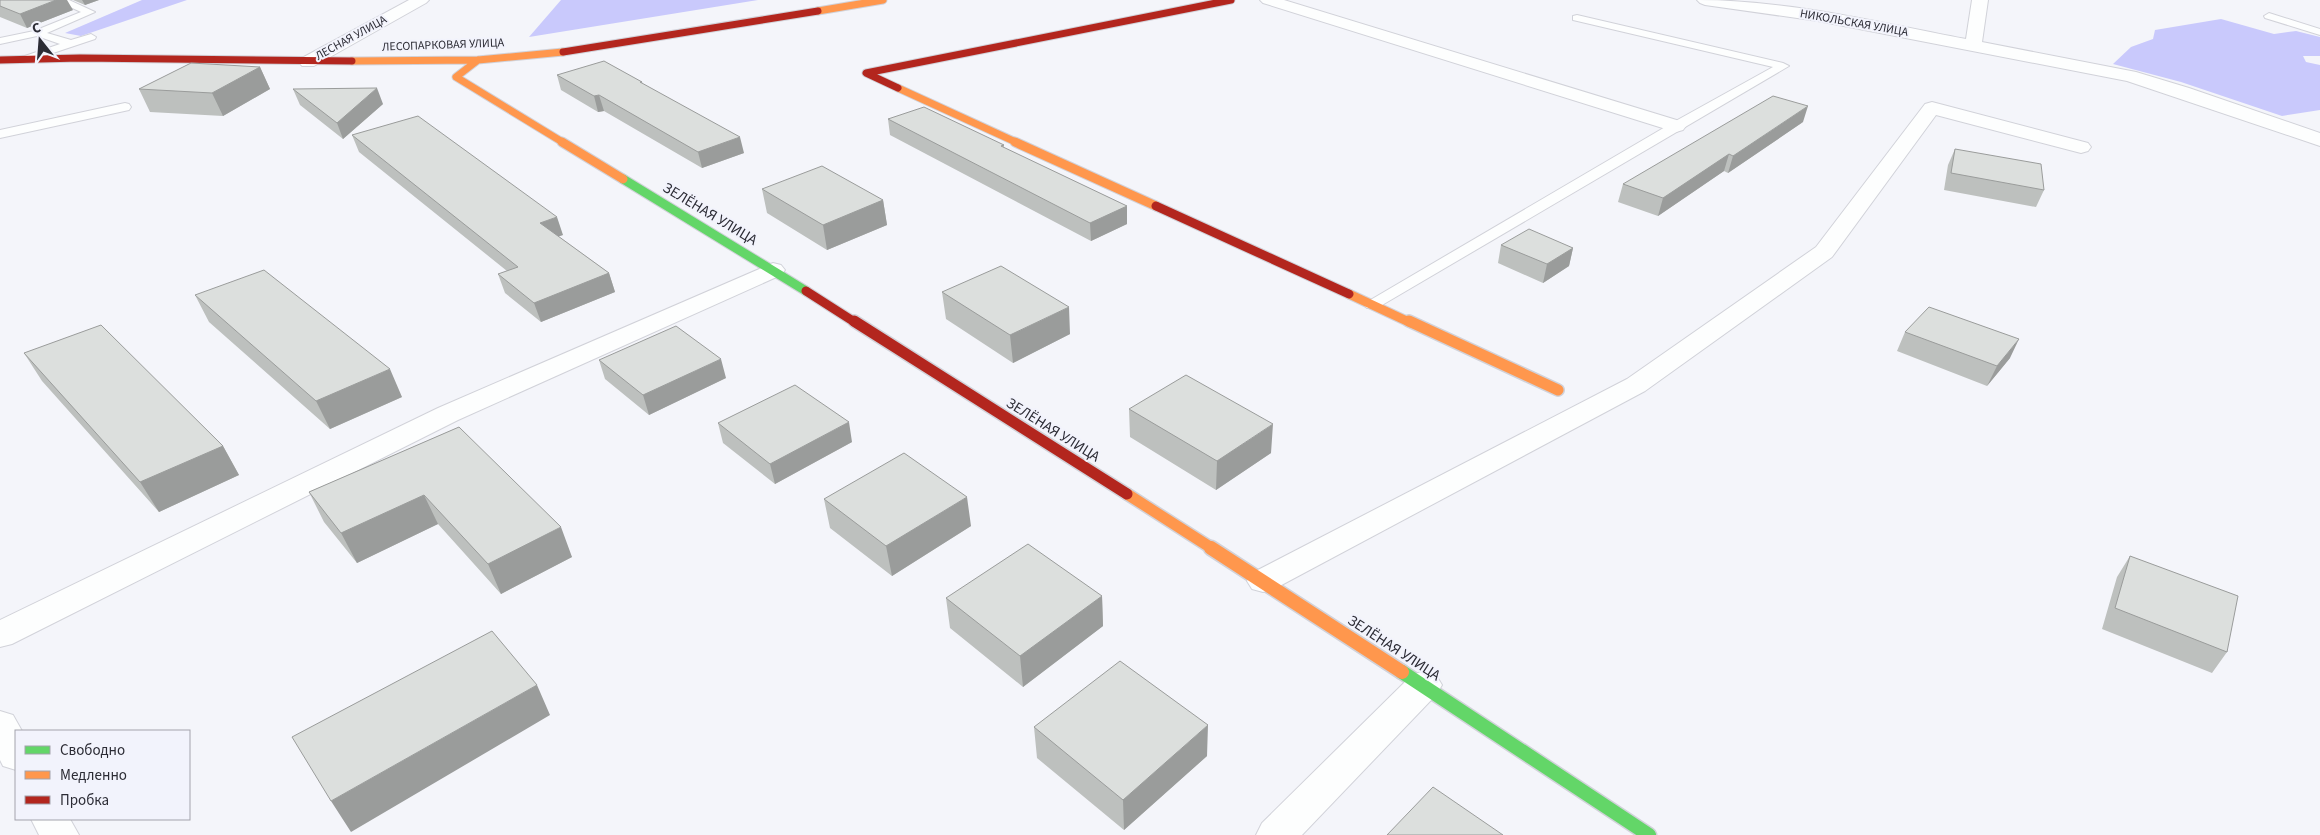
<svg xmlns="http://www.w3.org/2000/svg" width="2320" height="835" font-family="'Source Sans 3',sans-serif">
<style>
.forest{fill:#c9c9fc}
.lines{fill:none;stroke-linecap:round;stroke-linejoin:round}
.lane-casing{stroke:#d1d2d9;stroke-width:2}
.street-casing{stroke:#d1d2d9;stroke-width:2}
.fast-far1-casing{stroke:#d1d2d9;stroke-width:11}
.fast-casing{stroke:#d1d2d9;stroke-width:17}
.slow-far3-casing{stroke:#d1d2d9;stroke-width:9}
.slow-far2-casing{stroke:#d1d2d9;stroke-width:11}
.slow-far1-casing{stroke:#d1d2d9;stroke-width:14}
.slow-casing{stroke:#d1d2d9;stroke-width:17}
.jam-far2-casing{stroke:#d1d2d9;stroke-width:9}
.jam-far1-casing{stroke:#d1d2d9;stroke-width:11}
.jam-casing{stroke:#d1d2d9;stroke-width:14}
.lane{fill:#fdfefe;fill-rule:evenodd}
.street{fill:#fdfefe;fill-rule:evenodd}
.fast-far1{stroke:#63d668;stroke-width:9}
.fast{stroke:#63d668;stroke-width:14}
.slow-far3{stroke:#ff974d;stroke-width:7}
.slow-far2{stroke:#ff974d;stroke-width:9}
.slow-far1{stroke:#ff974d;stroke-width:11}
.slow{stroke:#ff974d;stroke-width:14}
.jam-far2{stroke:#b3261e;stroke-width:7}
.jam-far1{stroke:#b3261e;stroke-width:9}
.jam{stroke:#b3261e;stroke-width:11}
.wall{fill:#bdc0be}
.shaded-wall{fill:#9a9c9b}
.building{fill:#dcdfdd;stroke:#9a9c9b}
.labels{text-anchor:middle;dominant-baseline:central;stroke-width:4;stroke-linejoin:round;paint-order:stroke}
.far-street-label{font-size:12px;fill:#2c2c35;stroke:#f2f3fc}
.street-label{font-size:15px;fill:#2c2c35;stroke:#f2f3fc}
</style>
<rect width="100%" height="100%" fill="#f4f5fa"/>
<path class="forest" d="M 142,0 L 187,0 L 81,36 L 65,33 Z
M 561,0 L 758,0 L 529,37 Z
M 2221,19 L 2274,34 L 2296,31 L 2320,37 L 2320,56 L 2303,56 L 2306,62 L 2320,65 L 2320,110 L 2282,116 L 2181,82 L 2113,64 L 2131,47 L 2153,39 L 2155,30 Z"/>
<g class="lines">
<defs>
<path id="lane" d="M 55,0 L 69,0 L 95,12 L 47,33 L 71,40 L 91,34 L 96,37 L 95,39 L 26,62 L 22,61 L 22,57 L 60,44 L 37,36 L 0,44 L 0,38 L 34,31 L 81,12 Z
M 2269,13 L 2320,29 L 2320,35 L 2265,18 L 2264,16 Z
M 1577,15 L 1783,63 L 1789,66 L 1377,308 L 1367,308 L 1364,305 L 1367,302 L 1672,123 L 1773,67 L 1573,20 L 1573,16 Z
M 125,103 L 129,104 L 131,107 L 129,110 L 0,138 L 0,130 Z"/>
<path id="street" d="M 409,0 L 429,0 L 426,3 L 314,66 L 302,66 L 299,62 L 302,58 Z
M 1260,0 L 1284,0 L 1683,122 L 1686,126 L 1683,130 L 1676,132 L 1669,130 L 1263,3 Z
M 1697,0 C 1788,0 1877,22 1966,39 L 1972,0 L 1988,0 L 1982,42 L 2136,72 L 2189,88 L 2320,133 L 2320,146 L 2127,81 L 1818,21 L 1705,5 L 1700,3 Z
M 1932,102 L 2088,143 L 2091,147 L 2088,151 L 2081,153 L 1936,115 L 1832,257 L 1645,391 L 1274,589 L 1263,592 L 1252,589 L 1247,581 L 1252,573 L 1627,379 L 1816,247 L 1925,104 Z
M 773,263 L 781,265 L 785,270 L 781,275 L 458,420 L 12,644 L 0,647 L 0,620 L 438,408 Z
M 1424,671 L 1436,675 L 1442,685 L 1436,695 L 1302,835 L 1256,835 L 1262,823 L 1412,675 Z
M 0,711 L 13,715 L 22,731 L 16,731 L 16,770 L 3,766 L 0,760 Z
M 31,819 L 70,819 L 79,835 L 39,835 Z"/>
<path id="fast-far1" d="M 623,179 L 806,291"/>
<path id="fast" d="M 1402,672 L 1649,835"/>
<path id="slow-far3" d="M 818,11 L 883,0
M 478,60 L 456,77 L 564,143
M 352,61 L 478,60 L 563,52
M 898,88 L 1018,143"/>
<path id="slow-far2" d="M 562,142 L 623,179
M 1015,142 L 1156,206
M 1349,294 L 1411,323"/>
<path id="slow-far1" d="M 1409,321 L 1558,390
M 1127,494 L 1213,549"/>
<path id="slow" d="M 1211,548 L 1402,672"/>
<path id="jam-far2" d="M 563,52 L 818,11
M 0,60 L 80,58 L 352,61
M 898,88 L 866,73 L 1231,0"/>
<path id="jam-far1" d="M 1156,206 L 1349,294
M 806,291 L 856,323"/>
<path id="jam" d="M 854,321 L 1127,494"/>
</defs>
<use href="#lane" class="lane-casing"/>
<use href="#street" class="street-casing"/>
<use href="#fast-far1" class="fast-far1-casing"/>
<use href="#fast" class="fast-casing"/>
<use href="#slow-far3" class="slow-far3-casing"/>
<use href="#slow-far2" class="slow-far2-casing"/>
<use href="#slow-far1" class="slow-far1-casing"/>
<use href="#slow" class="slow-casing"/>
<use href="#jam-far2" class="jam-far2-casing"/>
<use href="#jam-far1" class="jam-far1-casing"/>
<use href="#jam" class="jam-casing"/>
<use href="#lane" class="lane"/>
<use href="#street" class="street"/>
<use href="#fast-far1" class="fast-far1"/>
<use href="#fast" class="fast"/>
<use href="#slow-far3" class="slow-far3"/>
<use href="#slow-far2" class="slow-far2"/>
<use href="#slow-far1" class="slow-far1"/>
<use href="#slow" class="slow"/>
<use href="#jam-far2" class="jam-far2"/>
<use href="#jam-far1" class="jam-far1"/>
<use href="#jam" class="jam"/>
</g>
<path class="wall" d="M 0,0 L 73,10 L 27,28 L 0,17 Z
M 73,0 L 99,0 L 85,5 Z
M 260,67 L 270,89 L 223,116 L 150,112 L 139,89 Z
M 557,75 L 642,82 L 643,84 L 744,153 L 702,168 L 604,111 L 598,112 L 561,90 Z
M 293,89 L 383,104 L 343,139 L 300,105 Z
M 888,119 L 1004,145 L 1004,148 L 1127,206 L 1127,224 L 1091,241 L 890,135 Z
M 1803,122 L 1728,173 L 1724,171 L 1658,216 L 1618,202 L 1623,184 Z
M 352,135 L 563,235 L 558,236 L 609,273 L 615,292 L 541,322 L 505,293 L 498,274 L 507,271 L 359,152 Z
M 1955,149 L 2044,190 L 2036,207 L 1944,190 L 1948,165 Z
M 762,189 L 883,200 L 887,225 L 827,250 L 767,213 Z
M 1501,245 L 1573,248 L 1569,266 L 1543,283 L 1498,263 Z
M 942,292 L 1070,334 L 1013,363 L 946,319 Z
M 195,295 L 402,397 L 330,429 L 209,322 Z
M 1905,332 L 2010,358 L 1987,386 L 1897,351 Z
M 24,353 L 223,446 L 239,475 L 159,512 L 42,381 Z
M 599,360 L 726,378 L 649,415 L 605,379 Z
M 1129,409 L 1271,453 L 1216,490 L 1130,437 Z
M 718,423 L 852,442 L 775,484 L 723,443 Z
M 459,427 L 572,557 L 501,594 L 438,524 L 357,563 L 324,522 L 309,492 Z
M 824,499 L 971,526 L 892,576 L 830,528 Z
M 2130,556 L 2227,652 L 2212,673 L 2102,629 L 2117,577 Z
M 1102,596 L 1103,626 L 1023,687 L 950,628 L 946,598 Z
M 1034,727 L 1207,756 L 1124,830 L 1037,758 Z"/>
<path class="shaded-wall" d="M 56,0 L 67,0 L 73,10 L 27,28 L 20,14 Z
M 82,0 L 99,0 L 85,5 Z
M 260,67 L 270,89 L 223,116 L 212,93 Z
M 377,88 L 383,104 L 343,139 L 337,123 Z
M 599,95 L 604,111 L 598,112 L 594,96 Z
M 1808,106 L 1803,122 L 1728,173 L 1733,156 Z
M 740,137 L 744,153 L 702,168 L 698,152 Z
M 1729,154 L 1724,171 L 1658,216 L 1663,198 Z
M 883,200 L 887,225 L 827,250 L 823,225 Z
M 1127,206 L 1127,224 L 1091,241 L 1090,223 Z
M 557,217 L 563,235 L 545,241 L 540,223 Z
M 1573,248 L 1569,266 L 1543,283 L 1547,264 Z
M 609,273 L 615,292 L 541,322 L 534,303 Z
M 1069,307 L 1070,334 L 1013,363 L 1010,335 Z
M 2019,339 L 2010,358 L 1987,386 L 1997,366 Z
M 721,359 L 726,378 L 649,415 L 643,395 Z
M 390,369 L 402,397 L 330,429 L 316,401 Z
M 849,422 L 852,442 L 775,484 L 770,464 Z
M 1273,424 L 1271,453 L 1216,490 L 1217,461 Z
M 223,446 L 239,475 L 159,512 L 140,482 Z
M 424,495 L 438,524 L 357,563 L 341,533 Z
M 967,497 L 971,526 L 892,576 L 886,546 Z
M 561,527 L 572,557 L 501,594 L 488,564 Z
M 1102,596 L 1103,626 L 1023,687 L 1020,656 Z
M 537,685 L 550,715 L 351,832 L 331,801 Z
M 1208,725 L 1207,756 L 1124,830 L 1123,800 Z"/>
<path class="building" d="M 0,0 L 56,0 L 20,14 L 0,6 Z
M 604,61 L 642,82 L 640,82 L 740,137 L 698,152 L 599,95 L 594,96 L 557,75 Z
M 191,63 L 260,67 L 212,93 L 139,89 Z
M 377,88 L 337,123 L 293,89 Z
M 1773,96 L 1808,106 L 1733,156 L 1729,154 L 1663,198 L 1623,184 Z
M 924,107 L 1004,145 L 1001,146 L 1127,206 L 1090,223 L 888,119 Z
M 418,116 L 557,217 L 540,223 L 609,273 L 534,303 L 498,274 L 518,267 L 352,135 Z
M 1955,149 L 2041,164 L 2044,190 L 1951,173 Z
M 822,166 L 883,200 L 823,225 L 762,189 Z
M 1529,229 L 1573,248 L 1547,264 L 1501,245 Z
M 1001,266 L 1069,307 L 1010,335 L 942,292 Z
M 264,270 L 390,369 L 316,401 L 195,295 Z
M 1929,307 L 2019,339 L 1997,366 L 1905,332 Z
M 101,325 L 223,446 L 140,482 L 24,353 Z
M 676,326 L 721,359 L 643,395 L 599,360 Z
M 1186,375 L 1273,424 L 1217,461 L 1129,409 Z
M 795,385 L 849,422 L 770,464 L 718,423 Z
M 459,427 L 561,527 L 488,564 L 424,495 L 341,533 L 309,492 Z
M 904,453 L 967,497 L 886,546 L 824,499 Z
M 1028,544 L 1102,596 L 1020,656 L 946,598 Z
M 2130,556 L 2238,596 L 2227,652 L 2115,608 Z
M 492,631 L 537,685 L 331,801 L 292,737 Z
M 1120,661 L 1208,725 L 1123,800 L 1034,727 Z
M 1433,787 L 1503,835 L 1387,835 Z"/>
<g class="labels">
<g class="far-street-label">
<text transform="translate(1854 23) rotate(10)">НИКОЛЬСКАЯ УЛИЦА</text>
<text transform="translate(351 38) rotate(-29)">ЛЕСНАЯ УЛИЦА</text>
<text transform="translate(443 45) rotate(-2)">ЛЕСОПАРКОВАЯ УЛИЦА</text>
</g>
<g class="street-label">
<text transform="translate(710 214) rotate(31)">ЗЕЛЁНАЯ УЛИЦА</text>
<text transform="translate(1053 430) rotate(32)">ЗЕЛЁНАЯ УЛИЦА</text>
<text transform="translate(1394 648) rotate(33)">ЗЕЛЁНАЯ УЛИЦА</text>
</g>
</g>
<rect x="15" y="730" width="175" height="90" fill="#f2f3fc" stroke="#a3a3ac"/>
<rect x="25" y="746" width="25" height="8" fill="#63d668" stroke="#a3a3ac"/>
<text x="60" y="755" font-size="15" fill="#2c2c35">Свободно</text>
<rect x="25" y="771" width="25" height="8" fill="#ff974d" stroke="#a3a3ac"/>
<text x="60" y="780" font-size="15" fill="#2c2c35">Медленно</text>
<rect x="25" y="796" width="25" height="8" fill="#b3261e" stroke="#a3a3ac"/>
<text x="60" y="805" font-size="15" fill="#2c2c35">Пробка</text>
<g transform="translate(40 40) rotate(343)" stroke="#f2f3fc" stroke-width="4" paint-order="stroke">
<path d="M0-4L9 19L0 12L-9 19Z" fill="#2c2c35"/>
<text y="-8" font-size="14" font-weight="bold" text-anchor="middle" fill="#2c2c35">С</text>
</g>
</svg>
